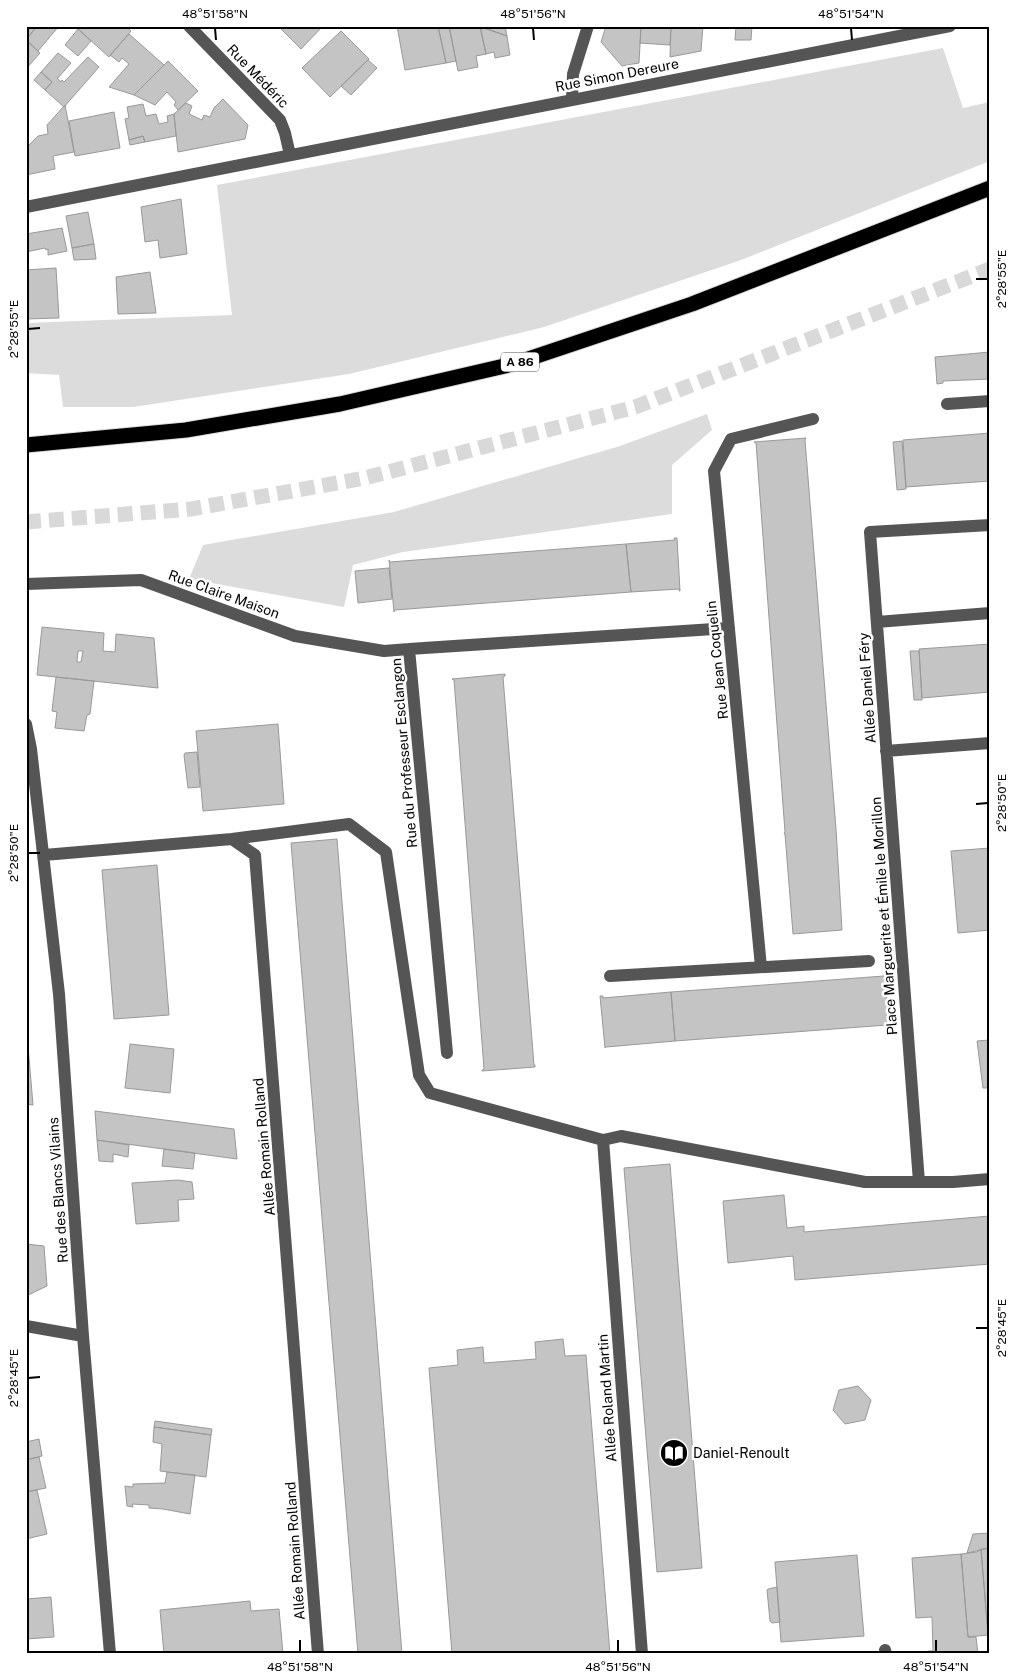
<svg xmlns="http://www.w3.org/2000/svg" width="1016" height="1680" font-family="'Public Sans',sans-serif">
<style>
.green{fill:#dcdcdc}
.building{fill:#c4c4c4;stroke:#999;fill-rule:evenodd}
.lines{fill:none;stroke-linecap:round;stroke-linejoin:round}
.highway-tunnel{stroke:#d9d9d9;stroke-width:15;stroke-dasharray:15 8;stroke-linecap:butt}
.highway-casing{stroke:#dbdbdb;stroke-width:17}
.minor{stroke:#555;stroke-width:12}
.highway{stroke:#000;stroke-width:15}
.ticks{fill:none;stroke:#000;stroke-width:2}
.labels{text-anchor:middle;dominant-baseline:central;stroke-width:5;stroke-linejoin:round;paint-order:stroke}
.shield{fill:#fff;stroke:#4c4c4c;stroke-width:1}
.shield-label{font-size:12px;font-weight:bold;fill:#000}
.street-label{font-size:14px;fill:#000;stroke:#fff}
.poi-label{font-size:14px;fill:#000;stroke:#fff;text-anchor:start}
.neatline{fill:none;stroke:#000;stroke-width:2}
.ticks-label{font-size:12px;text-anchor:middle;fill:#000}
</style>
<rect width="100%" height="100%" fill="#fff"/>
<path class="green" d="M 943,48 L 963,108 L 990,102 L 990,161 L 741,260 L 544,327 L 349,374 L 133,407 L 63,407 L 59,375 L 26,373 L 26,323 L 232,315 L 217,185 Z
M 707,414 L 712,430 L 672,465 L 672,514 L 403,552 L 353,565 L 344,607 L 189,579 L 203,545 L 394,512 L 620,446 Z"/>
<path class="building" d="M 26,26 L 37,26 L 29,36 L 26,33 Z
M 37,26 L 59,26 L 38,51 L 26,40 Z
M 81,26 L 126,26 L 131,31 L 109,57 L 78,29 Z
M 278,26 L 323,26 L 301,49 Z
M 397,26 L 438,26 L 446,63 L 405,70 Z
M 438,26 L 449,26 L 456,61 L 446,63 Z
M 449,26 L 480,26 L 486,54 L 476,56 L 478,67 L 458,71 Z
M 505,26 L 507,36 L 480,26 Z
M 606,26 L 641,26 L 639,63 L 622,66 L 601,42 Z
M 641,26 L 671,26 L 670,45 L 640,43 Z
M 671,26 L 703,26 L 701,51 L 670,57 Z
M 736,26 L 752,26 L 751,40 L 735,40 Z
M 480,27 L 507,36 L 510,55 L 495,58 L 494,52 L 486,54 Z
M 78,29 L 91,41 L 78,56 L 65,45 Z
M 341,31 L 369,59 L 330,97 L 302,68 Z
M 129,34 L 164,65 L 134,95 L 109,87 L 129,64 L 122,58 L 119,62 L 110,55 Z
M 26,40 L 40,53 L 26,69 Z
M 58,53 L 71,63 L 58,78 L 57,78 L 61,82 L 62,80 L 64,82 L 88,57 L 99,67 L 64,107 L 45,90 L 52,82 L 41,72 Z
M 368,60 L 377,68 L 351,95 L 341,86 Z
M 168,61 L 198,91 L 178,110 L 174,105 L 176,102 L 167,92 L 155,105 L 134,95 Z
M 41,72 L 52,82 L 45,90 L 34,80 Z
M 223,99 L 248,125 L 245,139 L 178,152 L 174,114 L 186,103 L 192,106 L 189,114 L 202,120 L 204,115 L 210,117 L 214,108 Z
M 143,104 L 146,116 L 156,114 L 159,124 L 168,122 L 167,116 L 174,114 L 176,136 L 145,142 L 143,136 L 129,140 L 125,119 L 129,118 L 127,107 Z
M 65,105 L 74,152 L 53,156 L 55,169 L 26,175 L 26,148 L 38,136 L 48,134 L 47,125 Z
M 114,112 L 120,148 L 75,156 L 69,121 Z
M 143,136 L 145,142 L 130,145 L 129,140 Z
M 181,199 L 187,254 L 160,258 L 158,240 L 145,242 L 141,207 Z
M 88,212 L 94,244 L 72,248 L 66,216 Z
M 62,228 L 67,251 L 48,255 L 48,249 L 46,250 L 45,248 L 26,252 L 26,234 Z
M 94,244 L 96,259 L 74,260 L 72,248 Z
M 56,268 L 59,318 L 26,319 L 26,270 Z
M 150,272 L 156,313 L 118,314 L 116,277 Z
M 990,352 L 990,379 L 943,381 L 943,383 L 937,384 L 935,357 Z
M 990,433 L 990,481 L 906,487 L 903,440 Z
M 806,438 L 805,440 L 836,829 L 842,930 L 793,934 L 785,834 L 784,834 L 785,832 L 756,443 L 754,442 Z
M 902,441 L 906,489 L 897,490 L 893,442 Z
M 674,538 L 677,538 L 680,591 L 679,591 L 679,589 L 631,592 L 626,544 L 675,540 Z
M 626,544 L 631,592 L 395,610 L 394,612 L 389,560 L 390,562 Z
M 389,568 L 392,599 L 358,603 L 355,571 Z
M 42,627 L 104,633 L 103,651 L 115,652 L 116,634 L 154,638 L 158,688 L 37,675 ZM 78,651 L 83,651 L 81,662 L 77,662 Z
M 990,644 L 990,692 L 922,698 L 919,649 Z
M 910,651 L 919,651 L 922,700 L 914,700 Z
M 505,674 L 505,676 L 503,677 L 534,1065 L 535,1065 L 535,1067 L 482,1071 L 482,1070 L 484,1069 L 454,680 L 452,679 Z
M 56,677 L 94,681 L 90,714 L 87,715 L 84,731 L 55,728 L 57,712 L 52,711 Z
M 278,724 L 284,804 L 203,811 L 196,731 Z
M 197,752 L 200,787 L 188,788 L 184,755 L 185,753 Z
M 337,839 L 402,1654 L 358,1654 L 291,843 Z
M 990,848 L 990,930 L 958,933 L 951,851 Z
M 157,865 L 169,1015 L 114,1019 L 102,870 Z
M 884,974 L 885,974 L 889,1026 L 887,1025 L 675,1041 L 671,992 L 884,976 Z
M 671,992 L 675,1041 L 606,1047 L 605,1048 L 600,996 L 603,996 L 603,998 Z
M 990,1040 L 990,1088 L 983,1088 L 977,1041 Z
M 130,1044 L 174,1049 L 170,1093 L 125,1088 Z
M 26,1046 L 28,1046 L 33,1105 L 26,1104 Z
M 95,1111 L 234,1129 L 237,1159 L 97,1140 Z
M 97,1140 L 129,1145 L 128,1157 L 113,1154 L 113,1162 L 99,1161 Z
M 164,1149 L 195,1153 L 193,1169 L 162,1166 Z
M 670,1164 L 702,1568 L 657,1572 L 624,1168 Z
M 178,1180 L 192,1182 L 194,1199 L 178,1200 L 179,1221 L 136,1224 L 132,1183 Z
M 784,1195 L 787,1228 L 804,1226 L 804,1232 L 990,1216 L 990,1264 L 795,1280 L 793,1256 L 728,1263 L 723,1201 Z
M 26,1244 L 44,1246 L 47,1286 L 26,1296 Z
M 563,1339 L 565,1356 L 586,1355 L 610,1654 L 452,1654 L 429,1368 L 458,1365 L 457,1350 L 483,1347 L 484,1363 L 536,1359 L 535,1342 Z
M 858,1386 L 871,1400 L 865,1420 L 845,1424 L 833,1410 L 839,1390 Z
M 155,1421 L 212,1429 L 211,1435 L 154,1427 Z
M 154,1427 L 211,1435 L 206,1477 L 160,1471 L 162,1444 L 153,1442 Z
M 39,1439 L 42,1456 L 26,1460 L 26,1442 Z
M 39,1457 L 46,1488 L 26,1492 L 26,1460 Z
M 167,1472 L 195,1475 L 190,1514 L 163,1509 L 149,1508 L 149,1505 L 132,1504 L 133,1507 L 127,1506 L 125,1486 L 133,1487 L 133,1484 L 165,1483 Z
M 37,1490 L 47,1534 L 26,1539 L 26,1492 Z
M 990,1533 L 990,1548 L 967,1553 L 973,1534 Z
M 990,1548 L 990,1633 L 988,1633 L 981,1549 Z
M 981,1549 L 988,1635 L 968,1637 L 961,1554 L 977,1552 Z
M 961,1554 L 968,1637 L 976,1637 L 978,1654 L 929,1654 L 928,1651 L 933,1651 L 932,1617 L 916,1618 L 912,1558 Z
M 857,1555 L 864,1636 L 781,1642 L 775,1562 Z
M 777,1587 L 780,1622 L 772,1623 L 770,1621 L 767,1590 L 768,1589 Z
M 51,1597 L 54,1637 L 26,1639 L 26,1599 Z
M 250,1601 L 251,1611 L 279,1609 L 283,1654 L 164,1654 L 160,1610 Z"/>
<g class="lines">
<path class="highway-tunnel" d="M 26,522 L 191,509 L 365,478 L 635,407 L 990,269"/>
<defs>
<path id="highway" d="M 26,445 L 186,430 L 340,404 L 513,364 L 692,304 L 990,188"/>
</defs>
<use href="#highway" class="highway-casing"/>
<path class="minor" d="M 189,26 L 280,120 L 285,133 L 290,155
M 572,99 L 573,74 L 588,26
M 26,207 L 950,26
M 947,404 L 990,401
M 26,584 L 141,580 L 295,636 L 384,651 L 409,649
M 877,622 L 990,613
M 26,724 L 31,749 L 59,994 L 83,1336 L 110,1654
M 886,751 L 990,743
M 232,839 L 349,824 L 386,852 L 419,1075 L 430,1093 L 603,1140 L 621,1136 L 865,1182 L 953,1182 L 990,1179
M 44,855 L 232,839 L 255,855 L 318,1654
M 761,967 L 714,471 L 731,439 L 813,419
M 610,976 L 869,961
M 447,1053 L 409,649 L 729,628
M 603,1140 L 642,1654
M 919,1182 L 870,532 L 990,525
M 26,1326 L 83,1336
M 885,1650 L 886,1654"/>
<use href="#highway" class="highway"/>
</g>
<path class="ticks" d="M 215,28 L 216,40M 533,28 L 534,40M 851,28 L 852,40M 976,279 L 988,279M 28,329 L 40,328M 976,804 L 988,803M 28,853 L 40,853M 976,1328 L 988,1328M 28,1378 L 40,1377M 300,1640 L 300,1652M 618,1640 L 618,1652M 936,1640 L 936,1652"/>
<defs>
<symbol id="library-disc" viewBox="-11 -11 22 22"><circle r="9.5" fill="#000" stroke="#fff"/><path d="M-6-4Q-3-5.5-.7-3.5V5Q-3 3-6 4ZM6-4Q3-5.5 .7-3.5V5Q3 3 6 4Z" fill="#fff"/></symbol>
</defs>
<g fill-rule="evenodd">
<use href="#library-disc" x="658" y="1437" width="32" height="32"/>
</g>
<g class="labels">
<rect class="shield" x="501" y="352.5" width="38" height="19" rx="4"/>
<g class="shield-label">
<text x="520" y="362">A 86</text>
</g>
<g class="street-label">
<text transform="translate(617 75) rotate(-11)">Rue Simon Dereure</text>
<text transform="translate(258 76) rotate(46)">Rue Médéric</text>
<text transform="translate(224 594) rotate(20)">Rue Claire Maison</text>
<text transform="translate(717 660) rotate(-96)">Rue Jean Coquelin</text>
<text transform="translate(867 688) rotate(-94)">Allée Daniel Féry</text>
<text transform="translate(404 753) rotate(-95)">Rue du Professeur Esclangon</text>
<text transform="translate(884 916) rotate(-94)">Place Marguerite et Émile le Morillon</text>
<text transform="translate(264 1147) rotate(-95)">Allée Romain Rolland</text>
<text transform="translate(58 1190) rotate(-94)">Rue des Blancs Vilains</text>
<text transform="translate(607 1398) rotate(-94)">Allée Roland Martin</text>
<text transform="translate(295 1551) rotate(-94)">Allée Romain Rolland</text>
</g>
<g class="poi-label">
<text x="693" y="1453">Daniel-Renoult</text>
</g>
</g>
<rect width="1016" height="1680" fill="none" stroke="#ffffff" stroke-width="55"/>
<rect x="28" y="28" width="960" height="1624" class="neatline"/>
<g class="ticks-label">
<text x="215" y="18">48°51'58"N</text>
<text x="533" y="18">48°51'56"N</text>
<text x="851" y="18">48°51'54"N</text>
<text transform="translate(1002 279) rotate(-90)" y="4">2°28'55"E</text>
<text transform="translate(14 329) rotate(-90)" y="4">2°28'55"E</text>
<text transform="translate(1002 803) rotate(-90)" y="4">2°28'50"E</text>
<text transform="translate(14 853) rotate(-90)" y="4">2°28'50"E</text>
<text transform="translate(1002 1328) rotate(-90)" y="4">2°28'45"E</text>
<text transform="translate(14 1378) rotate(-90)" y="4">2°28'45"E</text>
<text x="300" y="1671">48°51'58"N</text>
<text x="618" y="1671">48°51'56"N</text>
<text x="936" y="1671">48°51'54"N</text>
</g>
</svg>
